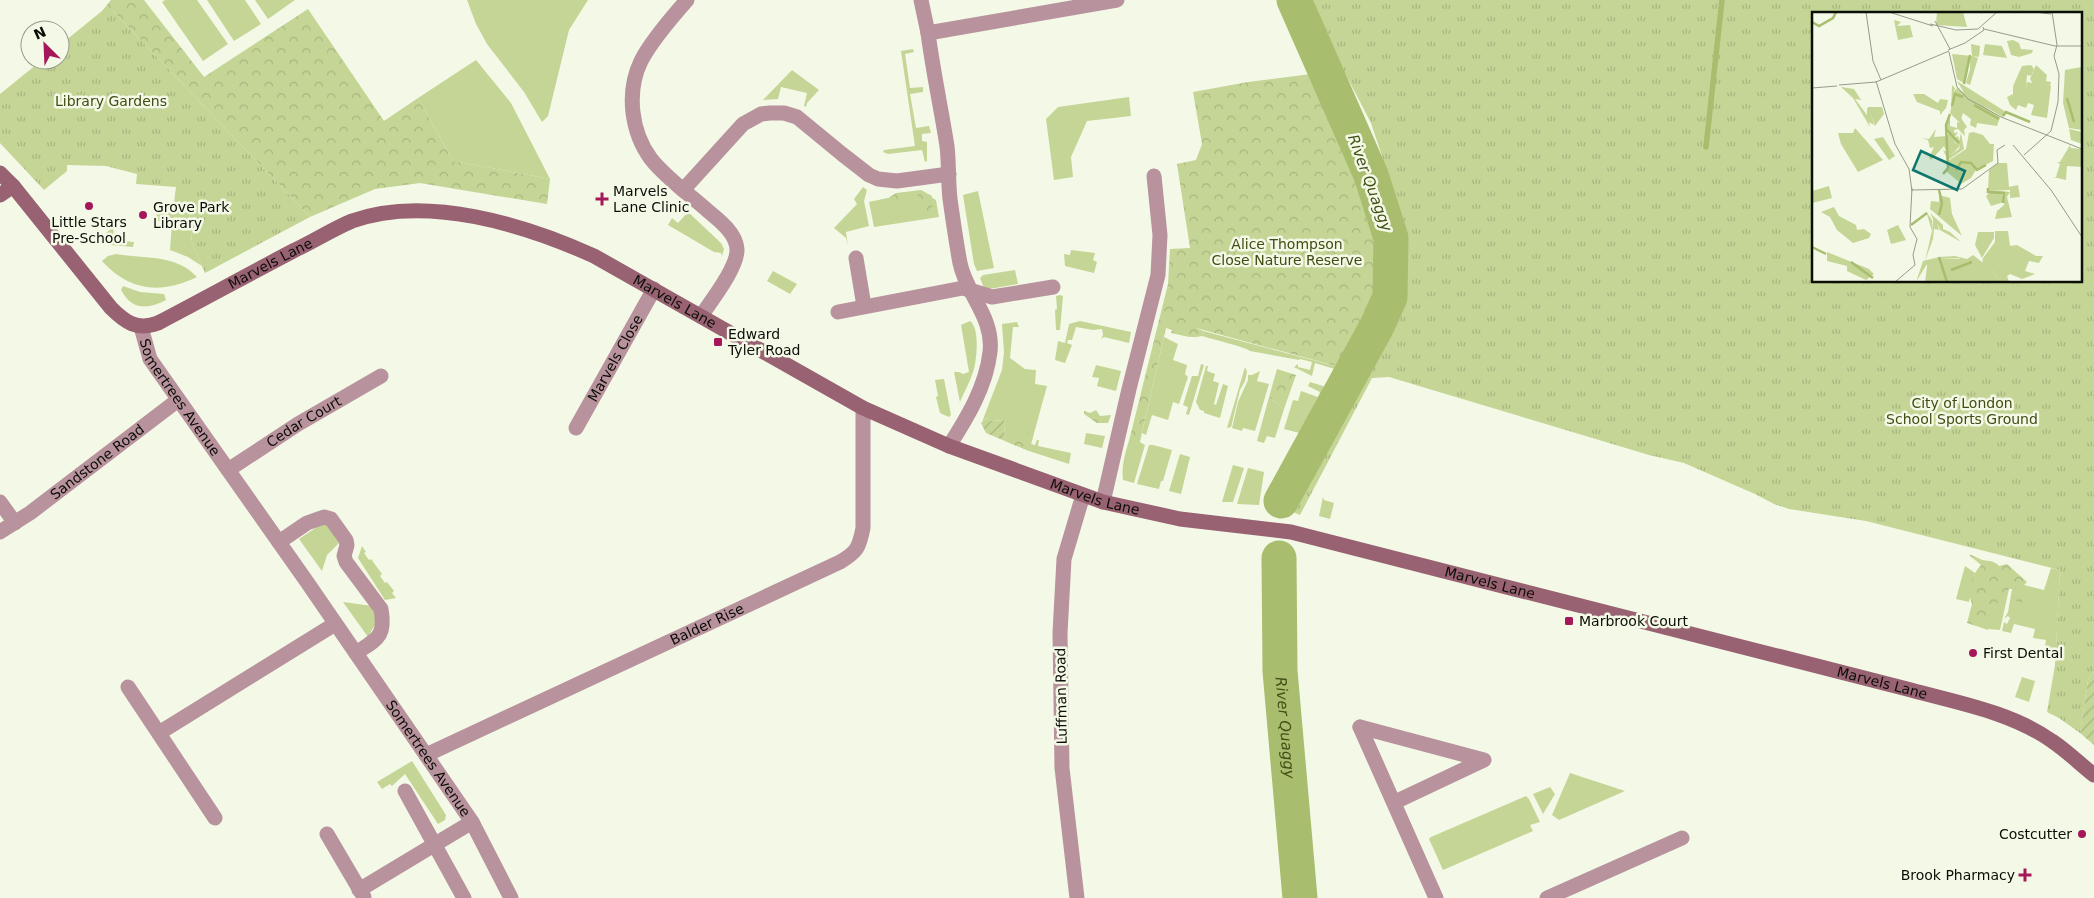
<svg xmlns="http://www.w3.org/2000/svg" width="2094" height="898" font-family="'DejaVu Sans',sans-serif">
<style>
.grass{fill:#c4d596}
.forest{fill:url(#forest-crowns)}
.park{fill:url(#park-tufts);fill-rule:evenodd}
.garden{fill:url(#garden-furrows)}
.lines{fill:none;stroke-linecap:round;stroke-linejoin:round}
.stream{stroke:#a8bd6e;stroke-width:5.5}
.river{stroke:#a8bd6e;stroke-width:35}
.street{stroke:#b8929d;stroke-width:15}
.secondary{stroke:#986273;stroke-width:15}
.poi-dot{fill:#a6175a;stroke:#f3f9e6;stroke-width:2}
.labels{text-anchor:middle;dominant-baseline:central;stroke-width:5;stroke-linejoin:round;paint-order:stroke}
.park-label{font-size:14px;fill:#404d13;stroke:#f3f9e6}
.poi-label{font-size:14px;fill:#0b0d07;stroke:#f3f9e6;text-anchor:start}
.street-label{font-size:14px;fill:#0b0d07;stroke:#f3f9e6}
.water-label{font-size:15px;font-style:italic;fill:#424f16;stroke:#f3f9e6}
.inset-river{fill:none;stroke:#a8bd6e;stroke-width:2.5}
.inset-road{fill:none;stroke:#969b8d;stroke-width:1}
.view{fill:#0f766e;fill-opacity:0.15;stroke:#0f766e;stroke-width:2.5}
.inset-edge{fill:none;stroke:#0b0d07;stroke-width:2.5}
</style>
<defs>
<pattern id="forest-crowns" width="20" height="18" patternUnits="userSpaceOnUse" patternTransform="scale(1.25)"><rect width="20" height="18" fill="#c4d596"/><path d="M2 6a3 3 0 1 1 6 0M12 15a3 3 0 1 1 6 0" fill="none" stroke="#a7b680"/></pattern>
<pattern id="park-tufts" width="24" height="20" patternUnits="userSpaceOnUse" patternTransform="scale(1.25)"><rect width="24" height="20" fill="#c4d596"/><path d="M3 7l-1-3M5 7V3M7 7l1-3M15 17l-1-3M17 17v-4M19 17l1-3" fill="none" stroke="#a7b680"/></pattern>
<pattern id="garden-furrows" width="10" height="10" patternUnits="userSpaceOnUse" patternTransform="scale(1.25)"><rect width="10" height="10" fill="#c4d596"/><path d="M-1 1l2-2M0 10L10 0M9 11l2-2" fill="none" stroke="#a7b680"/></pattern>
</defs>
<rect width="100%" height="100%" fill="#f3f9e6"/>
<path class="grass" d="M 165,0 L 197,0 L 228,44 L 203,61 L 162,2 Z
M 207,0 L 245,0 L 261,24 L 234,41 Z
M 255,0 L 295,0 L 268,19 Z
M 467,0 L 588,0 L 569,30 L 548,116 L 542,122 L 524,92 L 487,44 L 476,24 Z
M 913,49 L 914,52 L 905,54 L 910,88 L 923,87 L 923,92 L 910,94 L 916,128 L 929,126 L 931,133 L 922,134 L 922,141 L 927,142 L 927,161 L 925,162 L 922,150 L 888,154 L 883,152 L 884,150 L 915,146 L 901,51 Z
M 476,60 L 511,103 L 550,179 L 453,161 L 418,98 Z
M 792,70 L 819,90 L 807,103 L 806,107 L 804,106 L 807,93 L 781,87 L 778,99 L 763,100 Z
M 1129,97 L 1131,116 L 1087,121 L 1071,157 L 1073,177 L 1054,180 L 1046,119 L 1058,107 Z
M 863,187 L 867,190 L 864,201 L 869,226 L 846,232 L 848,246 L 846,238 L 834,228 L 857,204 L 854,199 Z
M 920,191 L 936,200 L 939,217 L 874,227 L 869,202 Z
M 978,191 L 994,268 L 977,271 L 974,264 L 963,195 Z
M 157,210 L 189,213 L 192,243 L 202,266 L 188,257 L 170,250 L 172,223 L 156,221 Z
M 688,212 L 721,243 L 724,249 L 722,256 L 721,253 L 714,252 L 668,225 L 672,218 L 678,223 Z
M 114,226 L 113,240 L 134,242 L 133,247 L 110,245 L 105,234 Z
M 1071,250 L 1095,253 L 1093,260 L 1097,262 L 1094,273 L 1065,266 L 1064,254 L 1070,255 Z
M 116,254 C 145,259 176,254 197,277 C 161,294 130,292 102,261 L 108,256 Z
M 1015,270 L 1018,284 L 989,289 L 984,288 L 980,278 L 983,275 Z
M 773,271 L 797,284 L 790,294 L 767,281 Z
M 123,286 L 140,292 L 164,294 L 166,300 C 147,310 132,310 121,290 Z
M 1060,295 L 1063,296 L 1060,330 L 1056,330 L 1055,310 L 1057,309 L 1056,296 Z
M 970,321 C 980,328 977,360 973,372 C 970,382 964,392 960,402 L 954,372 L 959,372 L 963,374 L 969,372 L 961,325 Z
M 1080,321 L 1131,332 L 1129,343 L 1104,337 L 1101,339 L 1103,335 L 1102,329 L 1093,330 L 1076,327 L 1072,340 L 1068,340 L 1067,343 L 1072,345 L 1065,363 L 1055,360 L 1058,341 L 1065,343 L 1069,324 Z
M 1017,322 L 1019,327 L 1013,327 L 1010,358 L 1025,369 L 1036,370 L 1035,384 L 1047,386 L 1031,444 L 1035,445 L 1037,440 L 1039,440 L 1038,446 L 1071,453 L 1069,464 L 1029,451 L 1005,441 L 1004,420 L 991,421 L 986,418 L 982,422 L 1002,370 L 1004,352 L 1002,324 Z
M 1203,331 L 1339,367 L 1338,370 L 1315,363 L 1312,376 L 1294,367 L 1298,364 L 1298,367 L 1310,370 L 1312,362 L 1300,359 L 1299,360 L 1250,351 C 1246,347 1211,339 1202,336 Z
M 1164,337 L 1178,344 L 1173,360 L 1187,365 L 1185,374 L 1188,377 L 1179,404 L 1173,402 L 1168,420 L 1152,415 L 1146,435 L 1142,433 Z
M 1201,364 L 1204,365 L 1189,415 L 1186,414 L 1188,407 L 1183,405 L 1192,376 L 1198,376 Z
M 1096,365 L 1121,371 L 1116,391 L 1097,386 L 1099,378 L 1092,377 Z
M 1206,366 L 1208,366 L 1207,371 L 1215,374 L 1213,381 L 1219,383 L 1214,404 L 1216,405 L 1223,384 L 1228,386 L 1220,418 L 1204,413 L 1204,411 L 1200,410 L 1196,402 Z
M 1245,367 L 1247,372 L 1245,381 L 1240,390 L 1231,427 L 1227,428 Z
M 1260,371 L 1257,381 L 1269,384 L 1255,431 L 1243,428 L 1242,431 L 1232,428 L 1238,402 L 1248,380 L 1248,375 L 1252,375 Z
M 944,379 L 951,415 L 949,417 L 940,413 L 936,397 L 938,396 L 935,380 Z
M 1310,382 L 1336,390 L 1311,436 L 1284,429 L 1293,400 L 1298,401 L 1301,391 L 1318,397 L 1320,392 L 1308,386 Z
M 1269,397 L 1284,409 L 1275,438 L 1267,436 L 1264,443 L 1257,441 Z
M 1086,433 L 1105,436 L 1102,448 L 1084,444 Z
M 1130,437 L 1141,437 L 1140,442 L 1145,445 L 1134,483 L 1123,480 C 1121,465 1126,451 1130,437 Z
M 1149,445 L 1153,445 L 1172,450 L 1163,481 L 1161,481 L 1159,489 L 1137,484 Z
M 1180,454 L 1190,457 L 1181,494 L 1169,491 Z
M 1233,465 L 1244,468 L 1233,502 L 1222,502 Z
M 1248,468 L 1264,472 L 1259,505 L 1237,504 Z
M 1323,497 L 1324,500 L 1334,503 L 1330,519 L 1319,516 Z
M 323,523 L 329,526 L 339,543 L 327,555 L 322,571 L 299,539 Z
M 362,546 L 366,552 L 364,553 L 369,560 L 371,559 L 382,574 L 380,576 L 385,583 L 387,582 L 394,591 L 392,593 L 396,598 L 385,600 L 358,558 Z
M 1965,566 L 1975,573 L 1969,602 L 1956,599 Z
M 2051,568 L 2060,570 L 2056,648 L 2045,647 L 2046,640 L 2033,638 L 2035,629 L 2014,624 L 2011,633 L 2002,631 L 2004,622 L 2007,624 L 2010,618 L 2008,616 L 2004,619 L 2008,612 L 2012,589 L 2024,585 L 2044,590 Z
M 1998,585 L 2009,589 L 2000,630 L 1988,629 Z
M 343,602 L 372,606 L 375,609 L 376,623 L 368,637 Z
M 2022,677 L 2035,681 L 2029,702 L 2015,697 Z
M 412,761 L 446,815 L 445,820 L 438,824 L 405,774 L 392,786 L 390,784 L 382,789 L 377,782 Z
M 1570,773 L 1625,791 L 1559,820 L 1552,815 Z
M 1550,787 L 1555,794 L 1543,814 L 1533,794 Z
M 1526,796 L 1529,799 L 1540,822 L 1530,825 L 1533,831 L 1443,870 L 1429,839 L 1431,837 Z"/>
<path class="forest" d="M 111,0 L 144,0 L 204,77 L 308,9 L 384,121 L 418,98 L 453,161 L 550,179 L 547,204 L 420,183 L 375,189 L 310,217 L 113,11 L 102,11 Z
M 1319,73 L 1340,110 L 1362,164 L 1386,240 L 1385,297 L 1347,369 L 1196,328 L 1203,331 L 1202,336 C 1192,339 1181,335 1171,333 L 1172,330 L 1166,328 L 1141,437 L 1130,437 L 1168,284 L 1170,249 L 1190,248 L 1177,164 L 1196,160 L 1202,144 L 1193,92 L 1248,82 Z
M 921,190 L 932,196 L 933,205 L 929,213 L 922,215 L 915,211 L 913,205 L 917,200 L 918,194 L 903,197 L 900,200 L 891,200 L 890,197 L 896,193 Z
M 1277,369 L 1296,375 L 1284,409 L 1269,397 Z
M 1096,410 L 1100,416 L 1111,415 L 1108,423 L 1097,423 L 1084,414 L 1084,411 L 1090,413 Z
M 1028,433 L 1034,433 L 1029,451 L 1005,441 L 1005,436 L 1027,440 Z
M 1969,555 C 1974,555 1975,557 1980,559 C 1987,562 1993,559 1999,566 L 2007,564 L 2027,582 L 2024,585 C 2026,592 2021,610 2016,615 L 2014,610 L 2017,606 L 2016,589 L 2009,589 L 2005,593 L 2000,592 C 1998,606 1991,617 1988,630 L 1967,623 L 1972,604 L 1968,591 L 1975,573 L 1981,565 Z"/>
<path class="park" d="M 1307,0 L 2094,0 L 2094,671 L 2088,680 L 2080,733 L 2059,718 L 2047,712 L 2055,665 L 2060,570 L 1866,521 L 1789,509 L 1774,504 L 1755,494 L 1684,463 L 1649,455 L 1389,377 L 1372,378 L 1300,515 L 1286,509 L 1395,298 L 1396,237 L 1402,234 L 1378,161 L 1383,159 L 1371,123 ZM 1813,14 L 2080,14 L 2080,281 L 1813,281 Z
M 102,11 L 113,11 L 310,217 L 205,273 L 192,243 L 189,213 L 173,211 L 176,187 L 136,184 L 137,174 L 106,166 L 67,165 L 67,171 L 44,190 L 0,143 L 0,94 L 42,60 L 60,60 L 60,45 Z"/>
<path class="garden" d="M 986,418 L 991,421 L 1004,420 L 1005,441 L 986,433 L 981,423 Z
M 2094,671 L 2094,745 L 2080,733 L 2088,680 Z"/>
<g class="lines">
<path class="stream" d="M 1345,116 L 1353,122 L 1360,123
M 1706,147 L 1722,0"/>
<g class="river">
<path d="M 1281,501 L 1377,326 L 1390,297 L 1391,238 L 1371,175 L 1294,0"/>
<path id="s1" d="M 1279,558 L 1280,671 L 1300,898"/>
</g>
<g class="street">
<path d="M 687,0 C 672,17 651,41 641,61 C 626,92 631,132 651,159 C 667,179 689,194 708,211 C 719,220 736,233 737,249 C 738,267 711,301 701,316"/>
<path d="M 921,0 L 928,33"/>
<path d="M 683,190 L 743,124 L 761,114 L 770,113 L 784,113 L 797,117 L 842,154 L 869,175 L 878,179 L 897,181 L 949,174"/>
<path d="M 856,258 L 864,306"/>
<path d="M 838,312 L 963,288 L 992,297 L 1053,287"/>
<path id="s2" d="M 141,327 L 150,359 L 307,582 L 472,822 L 511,898"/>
<path id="s3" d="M 576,428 L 654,289"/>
<path d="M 949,446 C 967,418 986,387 990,352 C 994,317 966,294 960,263 C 956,242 953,220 950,199 C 948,181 949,163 947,146 C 941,108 933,71 928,33 L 1117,0"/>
<path id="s4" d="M 228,470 L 298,424 L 381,376"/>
<path d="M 0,502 L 15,523"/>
<path d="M 1103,502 L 1129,389 L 1158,275 L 1160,235 L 1154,176"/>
<path id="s5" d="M 0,532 L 30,513 L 178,400"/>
<path d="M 279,542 L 307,523 L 324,517 L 331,519 L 346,540 L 347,545 L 344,556 L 346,562 L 381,609 C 386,637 377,639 356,653"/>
<path d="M 128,687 L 215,818"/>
<path d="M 1360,727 L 1484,760 L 1395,802"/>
<path d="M 1360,727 L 1436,898"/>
<path d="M 159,733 L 335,624"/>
<path id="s6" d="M 426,755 L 840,562 C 857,552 859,548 863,528 L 863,408"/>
<path d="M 405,791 L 464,898"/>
<path d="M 327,834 L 364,897"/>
<path d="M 359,890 L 472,822"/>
<path d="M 1077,898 L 1062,768 L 1060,633 L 1064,559 L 1083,495"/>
<path d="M 1547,898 L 1682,838"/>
</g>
<g class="secondary">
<path id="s7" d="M 0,173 L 13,186 L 111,308 C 125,322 137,331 158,323 C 204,299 249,274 295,250 C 314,241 333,229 352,221 C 426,194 526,225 594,256 L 863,408 L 949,446 L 1103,502 L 1180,519 L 1291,532 L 1911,690 C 1958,703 2011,712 2052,741 C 2067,751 2080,764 2094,775"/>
<path d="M 0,195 L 13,186"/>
</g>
</g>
<g class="poi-dot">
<path d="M599.5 191.5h5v5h5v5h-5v5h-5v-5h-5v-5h5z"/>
<circle cx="89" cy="206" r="5"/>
<circle cx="143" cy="215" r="5"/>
<rect x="713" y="337" width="10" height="10" rx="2.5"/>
<rect x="1564" y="616" width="10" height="10" rx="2.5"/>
<circle cx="1973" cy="653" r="5"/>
<circle cx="2082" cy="834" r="5"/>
<path d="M2022.5 867.5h5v5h5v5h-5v5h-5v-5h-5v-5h5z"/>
</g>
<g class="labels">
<g class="park-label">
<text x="111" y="101">Library Gardens</text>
<text x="1287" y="244">Alice Thompson<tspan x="1287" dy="16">Close Nature Reserve</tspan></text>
<text x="1962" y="403">City of London<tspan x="1962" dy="16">School Sports Ground</tspan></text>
</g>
<g class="poi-label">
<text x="613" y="191">Marvels<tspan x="613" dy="16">Lane Clinic</tspan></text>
<text x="153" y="207">Grove Park<tspan x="153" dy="16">Library</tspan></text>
<text x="89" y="222" text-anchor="middle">Little Stars<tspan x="89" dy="16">Pre-School</tspan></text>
<text x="728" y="334">Edward<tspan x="728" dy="16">Tyler Road</tspan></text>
<text x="1579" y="621">Marbrook Court</text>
<text x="1983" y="653">First Dental</text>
<text x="2072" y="834" text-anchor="end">Costcutter</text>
<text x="2015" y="875" text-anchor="end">Brook Pharmacy</text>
</g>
<g class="street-label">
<text stroke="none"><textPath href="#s7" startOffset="355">Marvels Lane</textPath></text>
<text stroke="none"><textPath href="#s7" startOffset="790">Marvels Lane</textPath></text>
<text stroke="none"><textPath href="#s3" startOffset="80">Marvels Close</textPath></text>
<text stroke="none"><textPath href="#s2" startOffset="81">Somertrees Avenue</textPath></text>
<text stroke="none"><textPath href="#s4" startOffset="90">Cedar Court</textPath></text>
<text stroke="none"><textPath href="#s5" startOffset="120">Sandstone Road</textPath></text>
<text stroke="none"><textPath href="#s7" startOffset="1255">Marvels Lane</textPath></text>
<text stroke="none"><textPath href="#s7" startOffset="1660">Marvels Lane</textPath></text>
<text stroke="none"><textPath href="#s6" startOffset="310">Balder Rise</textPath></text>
<text stroke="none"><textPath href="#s7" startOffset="2065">Marvels Lane</textPath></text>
<text transform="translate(1061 696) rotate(-91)">Luffman Road</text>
<text stroke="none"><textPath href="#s2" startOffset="520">Somertrees Avenue</textPath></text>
</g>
<g class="water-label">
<text transform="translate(1370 183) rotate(70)">River Quaggy</text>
<text stroke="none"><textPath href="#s1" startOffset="170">River Quaggy</textPath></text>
</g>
</g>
<g transform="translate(1812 12)">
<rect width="270" height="270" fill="#f3f9e6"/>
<path d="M 219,53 L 222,57 L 219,64 L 215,63 L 214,76 L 215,70 L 239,74 L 235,106 L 219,103 L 222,93 L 216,91 L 214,96 L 206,93 L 204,98 L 198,93 L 195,85 L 201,82 L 201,74 L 210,54 ZM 270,55 L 270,118 L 257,116 L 251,91 L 253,58 ZM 145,69 L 194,100 L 191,105 L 154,84 ZM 140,73 L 143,76 L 142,80 L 145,76 L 188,105 L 185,114 L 165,111 L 164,116 L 158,113 L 159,107 L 151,101 L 149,107 L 140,104 L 143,104 L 139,100 ZM 124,117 L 122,125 L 135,124 L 138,119 L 143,125 L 140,128 L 148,134 L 140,142 L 135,141 L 132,134 L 119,148 L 117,145 L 122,135 L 118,136 L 116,128 L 109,126 L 117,127 ZM 179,180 L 190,182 L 192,190 L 179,194 L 174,184 ZM 161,243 L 180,258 L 189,270 L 113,270 L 115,255 L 124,246 L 155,247 Z" fill="#c4d596"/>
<path d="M 29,75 L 42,77 L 49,88 L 43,87 L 55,103 L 55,97 L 56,95 L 57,95 L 62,113 L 57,110 L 58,115 L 41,86 ZM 144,77 L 143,81 L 154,87 L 150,86 L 145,102 L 149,87 L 143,84 L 140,101 L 149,106 L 155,115 L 152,118 L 153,124 L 146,117 L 142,118 L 142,121 L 146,120 L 143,125 L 135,119 L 134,113 L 138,102 L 138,114 L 145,116 L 145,110 L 148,111 L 138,101 ZM 149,121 L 152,137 L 136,148 L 131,138 L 140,142 L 147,137 L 148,134 L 142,129 L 135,130 L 146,124 L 147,129 ZM 176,178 L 198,180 L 195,185 L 200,205 L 183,207 L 185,199 L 192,193 L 191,182 L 180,180 L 178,183 ZM 114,199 L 120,208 L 121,220 L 121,207 L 118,201 L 131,213 L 131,217 L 138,220 L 149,230 L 128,218 L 125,211 L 127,218 L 122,217 L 121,227 L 113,249 L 120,219 ZM 183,219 L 196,219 L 198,234 L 205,233 L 224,244 L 231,244 L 227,251 L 217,249 L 213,259 L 223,262 L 210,267 L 198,262 L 195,264 L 197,270 L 189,270 L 180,258 L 170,253 L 171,246 L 183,230 ZM 143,244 L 159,248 L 143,253 L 148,246 L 124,246 L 115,259 L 115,252 L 104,270 L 111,249 L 127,245 Z" fill="#c4d596"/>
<path d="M 43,116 L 71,148 L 46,160 L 29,132 L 26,121 L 41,121 ZM 166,220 L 182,220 L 182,226 L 170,246 L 163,233 Z" fill="#c4d596"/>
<path d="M 125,0 L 151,0 L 155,15 L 124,13 ZM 82,8 L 89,10 L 85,14 L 98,13 L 101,25 L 86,28 ZM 201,28 L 207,31 L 209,37 L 221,38 L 220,41 L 207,45 L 199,43 L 195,29 ZM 159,32 L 168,34 L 167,45 L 161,44 L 166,46 L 158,73 L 154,71 L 158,57 L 158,45 L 152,71 L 145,67 L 140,42 L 160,44 ZM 173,32 L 190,34 L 195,46 L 171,43 ZM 101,82 L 112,82 L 126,91 L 128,87 L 136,88 L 134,96 L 128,103 L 128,99 L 105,90 ZM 56,95 L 70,95 L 72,102 L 63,114 ZM 257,117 L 270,120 L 270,132 L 259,128 ZM 161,120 L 171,123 L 178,132 L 182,132 L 181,149 L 164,158 L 159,166 L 146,174 L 147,170 L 135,160 L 131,162 L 136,157 L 136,149 L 154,137 L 157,121 ZM 71,125 L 83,144 L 77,148 L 62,127 ZM 258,133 L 259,136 L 270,137 L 270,155 L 255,154 L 254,168 L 241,165 L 244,165 L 248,152 L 245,150 L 248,150 ZM 186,151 L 195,151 L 197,175 L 206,173 L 208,185 L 198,186 L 198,178 L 176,179 L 177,158 ZM 17,174 L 20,186 L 0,191 L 0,179 ZM 127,183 L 138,186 L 140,202 L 150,224 L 118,197 L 119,189 L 127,190 ZM 22,195 L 27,204 L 44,213 L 45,218 L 52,217 L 59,222 L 57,226 L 41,231 L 25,218 L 18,205 L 9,200 ZM 86,213 L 94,228 L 79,232 L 75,218 ZM 15,240 L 57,257 L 62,262 L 54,268 L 35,259 L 35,254 L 15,249 Z" fill="#c4d596"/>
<path d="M 224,53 L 235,63 L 234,69 L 239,70 L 238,74 L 221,72 L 218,67 Z" fill="#c4d596"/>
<path class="inset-river" d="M 0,10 L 7,14 L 21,6 L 24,0M 152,72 L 158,43M 255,86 L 262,110M 162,93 L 187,107M 140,94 L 143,82 L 151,85M 191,104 L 194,100 L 218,110M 135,118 L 147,131M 144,158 L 149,150 L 159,151 L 165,158 L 174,153M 131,162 L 136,156 L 134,113 L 138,102M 176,176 L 176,180 L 192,181 L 191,191M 127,203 L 130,191 L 127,178M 99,213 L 115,201M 0,235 L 14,242M 127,245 L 135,270M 39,250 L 61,266M 139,258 L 160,250"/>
<path class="inset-road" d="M 54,0 L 61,49 L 69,68M 77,0 L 121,14M 223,0 L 239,2M 123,9 L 138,37M 118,12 L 144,18 L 166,17 L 185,0M 172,17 L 243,34 L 270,34M 136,38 L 153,31 L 172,18 L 171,15M 137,40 L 145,75 L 156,87 L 189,105 L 270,137M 64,69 L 83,132 L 97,157 L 100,179M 27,73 L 64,70 L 137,39M 0,76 L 25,74M 201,133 L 239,178 L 270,225M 212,143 L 239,119 L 246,90 L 247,62 L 242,44 L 245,33 L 240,0M 100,178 L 150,177 L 186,151 L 185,138 L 193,133M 83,270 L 103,253 L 101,243 L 105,227 L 98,215 L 100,176"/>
<path class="view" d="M 109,139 L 153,159 L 145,178 L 101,158 Z"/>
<rect width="270" height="270" class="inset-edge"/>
</g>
<g transform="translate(45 45) rotate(336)"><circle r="24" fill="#f3f9e6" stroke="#969b8d"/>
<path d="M0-4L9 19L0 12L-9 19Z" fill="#a6175a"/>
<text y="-8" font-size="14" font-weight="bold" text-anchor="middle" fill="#0b0d07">N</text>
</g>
</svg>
